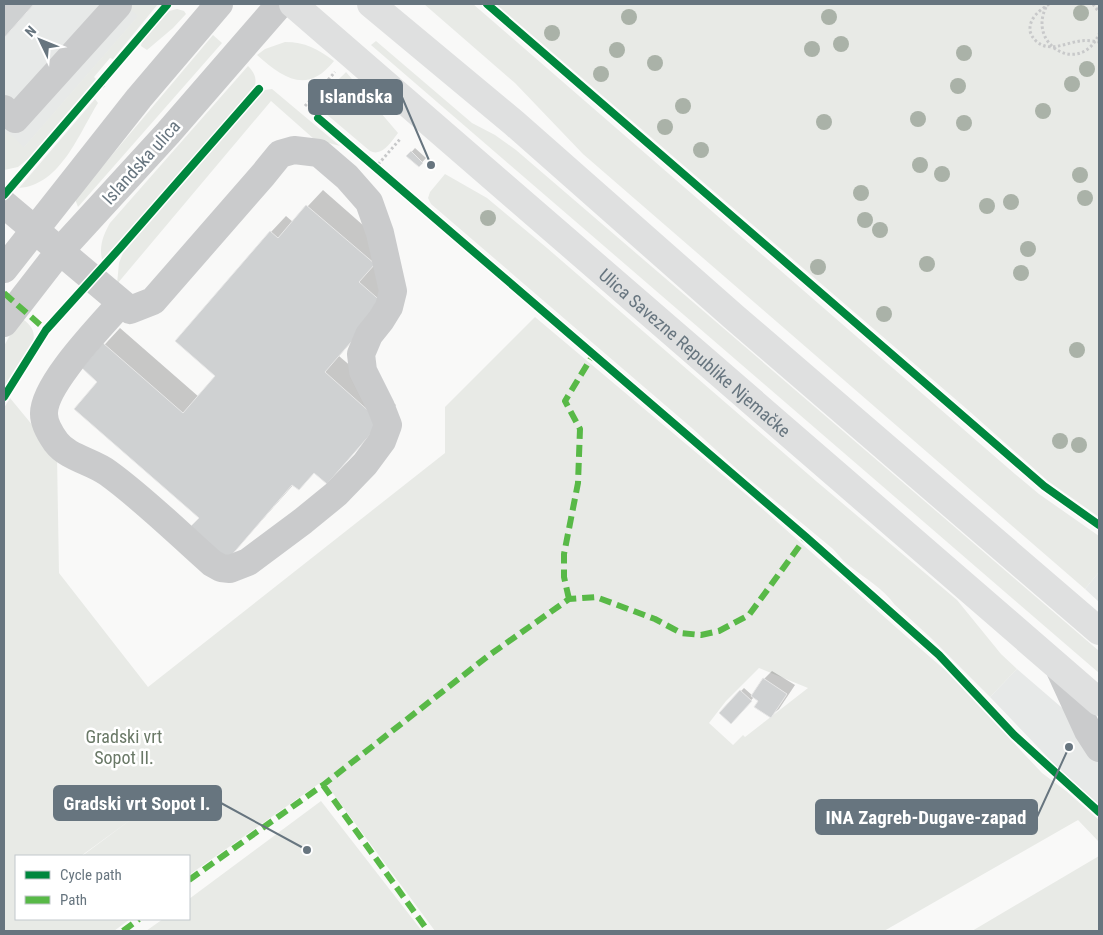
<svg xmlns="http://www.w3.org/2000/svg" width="1103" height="935" font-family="'Roboto Condensed',sans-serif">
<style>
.built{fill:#e7e9e8}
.green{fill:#e8eae6;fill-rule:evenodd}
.shadow{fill:#0003}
.building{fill:#cfd1d2;stroke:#e8e8e8}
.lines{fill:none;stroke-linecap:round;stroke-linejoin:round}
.path{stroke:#c8c9ca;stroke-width:3;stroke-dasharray:2.5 2.5;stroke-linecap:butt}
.minor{stroke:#cacbcc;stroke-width:28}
.major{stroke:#dfe0e0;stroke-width:28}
.quiet{stroke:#58b947;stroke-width:6;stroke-dasharray:12 6;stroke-linecap:butt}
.cycleway-casing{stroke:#fff;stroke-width:11}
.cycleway{stroke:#00873e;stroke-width:8}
.tree{fill:#aab2a8}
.labels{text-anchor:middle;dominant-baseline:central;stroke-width:5;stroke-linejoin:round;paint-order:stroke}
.street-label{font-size:18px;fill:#67757f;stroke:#fff}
.park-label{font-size:18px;fill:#697866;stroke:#fff}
.leader{fill:none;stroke:#67757f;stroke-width:2}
.callout-dot{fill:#67757f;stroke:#fff;stroke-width:2}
.callout{fill:#67757f;stroke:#67757f;stroke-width:2}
.callout-label{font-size:19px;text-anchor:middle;font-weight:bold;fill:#fff}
</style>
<rect width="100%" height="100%" fill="#f9f9f8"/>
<path class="built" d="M 4,4 L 149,4 L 8,166 L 4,163 Z
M 1099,572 L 1099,602 L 1085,589 Z
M 1017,669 L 1075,719 L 1099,727 L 1099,805 L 1057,767 L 990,697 Z"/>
<path class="green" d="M 124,4 L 158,4 L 113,59 L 110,58 L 94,77 L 96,79 L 28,159 L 18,167 L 4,170 L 4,133 L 11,135 L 24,147 L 138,16 Z
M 424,4 L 473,4 L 1015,474 L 1039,494 L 1099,536 L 1099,572 L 1085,589 L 583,154 L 515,83 Z
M 496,4 L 1099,4 L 1099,517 L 1048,481 L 968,410 Z
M 177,9 L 184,11 L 186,14 L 173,28 L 147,50 L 141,46 L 142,40 L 169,11 Z
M 213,35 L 222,43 L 78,207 L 75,199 Z
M 376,41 L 472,123 L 495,135 L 516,150 L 1099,651 L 1099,673 L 371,45 Z
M 285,42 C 305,42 318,49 334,61 C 307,95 283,78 257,55 L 265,49 Z
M 248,66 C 253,71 257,77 255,85 L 108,257 L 102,259 C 99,247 103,235 110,223 Z
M 346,72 L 398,133 C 391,142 382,157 370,151 L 325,113 C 314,97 336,83 346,72 Z
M 272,89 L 340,146 L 314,139 L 271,101 L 117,284 L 119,263 L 123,253 L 261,94 L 265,90 Z
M 95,99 L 98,103 C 79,133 61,185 19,188 Z
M 445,174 L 487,198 L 547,248 L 816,481 L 957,600 L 1001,654 L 1017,669 L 990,697 L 932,639 L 895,605 C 883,588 863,577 847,564 C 842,560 838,554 833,549 L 738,470 L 693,429 L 431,204 L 428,198 L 430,192 Z
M 20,317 C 30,324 36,330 33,342 L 4,390 L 4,346 Z
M 535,317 L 749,497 L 907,637 L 945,670 L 1042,773 L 1066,791 L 1099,820 L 1099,842 L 1078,820 L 884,931 L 435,931 L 329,788 L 327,778 L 189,875 L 189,856 L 82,856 L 133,818 L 81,856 L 16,856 L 16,919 L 130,919 L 114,931 L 4,931 L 4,408 L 10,398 L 57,455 L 59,573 L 148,687 L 445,453 L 445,407 ZM 759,668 L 808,688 L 745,737 L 743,735 L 733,745 L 709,723 L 726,701 Z
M 321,801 L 422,931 L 146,931 L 163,919 L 189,919 L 189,899 Z
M 1099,856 L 1099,931 L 972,931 Z"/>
<path class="shadow" d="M 4,4 L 34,4 L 4,38 Z
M 415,148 L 426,158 L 419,166 L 408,156 Z
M 323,190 L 389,248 L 399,287 L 339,356 L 396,405 L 327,483 L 315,472 L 299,488 L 294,484 L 239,546 L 200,517 L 99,382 L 83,368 L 120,328 L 199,397 L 217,376 L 271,232 L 286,216 L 293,222 Z
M 772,671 L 795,685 L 779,709 L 771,716 L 759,701 L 754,697 L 731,722 L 741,691 L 744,688 L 753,696 L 764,679 Z"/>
<path class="building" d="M 4,4 L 34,4 L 4,38 Z
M 411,151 L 423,163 L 419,167 L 406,156 Z
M 306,205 L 375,264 L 359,282 L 384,304 L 325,372 L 381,422 L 327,484 L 314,473 L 299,490 L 292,485 L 224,564 L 186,531 L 199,518 L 74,409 L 97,382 L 82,368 L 103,343 L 183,413 L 215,376 L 175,341 L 270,231 L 278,238 Z
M 763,678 L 787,694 L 771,718 L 754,707 L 758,701 L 751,696 Z
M 740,690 L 752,701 L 731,724 L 719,713 Z"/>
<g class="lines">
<path class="path" d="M 1049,4 C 1039,11 1029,18 1030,31 C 1031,35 1033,38 1036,41 C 1049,53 1065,43 1080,41 C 1086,40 1093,41 1099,42
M 1093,4 L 1099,12
M 1046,7 C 1027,46 1081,76 1099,34
M 100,83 L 104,87
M 305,106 L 335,72
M 375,168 L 401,138"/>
<path class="minor" d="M 4,109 L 15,119 L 118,5
M 4,204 L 130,310 L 153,301 L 263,175 L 280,154 L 294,150 L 319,153 L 347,177 L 369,202 L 380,233 L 393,291 L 389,307 L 381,320 L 369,335 L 361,354 L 363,371 L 381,407 L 388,425 L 382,441 L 365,464 L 336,494 L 303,521 L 248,562 L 230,569 L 221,568 L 212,563 C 178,533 144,499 108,473 C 92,461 68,458 56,442 C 51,435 44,423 44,414 C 43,385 101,326 121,303
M 4,269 L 139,98 L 219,4
M 4,323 L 59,252 L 168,133 L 280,4
M 1060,670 L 1088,731 L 1099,748"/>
<g class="major">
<path id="s1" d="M 293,4 L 1099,702"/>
<path d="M 371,4 L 514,123 L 734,317 L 1099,631"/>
</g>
<path class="quiet" d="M 4,293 L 46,330
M 569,599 L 564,577 L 564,554 L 578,483 L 580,429 L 565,401 L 593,355
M 323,785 L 428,931
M 189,880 L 323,785 L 488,656 L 569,599 L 596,597 L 655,619 L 681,633 L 701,635 L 719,631 L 749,615 L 806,537
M 123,931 L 139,919"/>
<defs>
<path id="cycleway" d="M 487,4 L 1044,486 L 1099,525
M 318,118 L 806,537 L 939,655 L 1014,735 L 1099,812
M 4,195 L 167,5
M 4,397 L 46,330 L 120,248 L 259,89"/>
</defs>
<use href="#cycleway" class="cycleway-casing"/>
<use href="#cycleway" class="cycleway"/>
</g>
<g class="tree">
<circle cx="1081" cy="13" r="8"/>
<circle cx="629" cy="17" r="8"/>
<circle cx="829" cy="17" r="8"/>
<circle cx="552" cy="33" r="8"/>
<circle cx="841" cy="44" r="8"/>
<circle cx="812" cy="49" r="8"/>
<circle cx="617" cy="50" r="8"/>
<circle cx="964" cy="53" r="8"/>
<circle cx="655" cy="63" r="8"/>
<circle cx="1087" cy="69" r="8"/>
<circle cx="601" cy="74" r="8"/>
<circle cx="1072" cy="84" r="8"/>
<circle cx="958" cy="86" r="8"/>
<circle cx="683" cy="106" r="8"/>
<circle cx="1043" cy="111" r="8"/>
<circle cx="918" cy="119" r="8"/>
<circle cx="824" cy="122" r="8"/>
<circle cx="964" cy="123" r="8"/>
<circle cx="665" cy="127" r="8"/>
<circle cx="701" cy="150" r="8"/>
<circle cx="920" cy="165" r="8"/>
<circle cx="942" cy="174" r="8"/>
<circle cx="1080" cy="175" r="8"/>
<circle cx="861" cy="193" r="8"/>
<circle cx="1085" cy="198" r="8"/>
<circle cx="1011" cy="202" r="8"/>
<circle cx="987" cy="206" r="8"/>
<circle cx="488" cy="218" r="8"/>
<circle cx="865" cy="220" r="8"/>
<circle cx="880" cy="230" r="8"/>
<circle cx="1028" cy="249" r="8"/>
<circle cx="927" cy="264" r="8"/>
<circle cx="818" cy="267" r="8"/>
<circle cx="1021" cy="273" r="8"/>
<circle cx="884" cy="314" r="8"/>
<circle cx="1077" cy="350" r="8"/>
<circle cx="1060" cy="441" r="8"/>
<circle cx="1079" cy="445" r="8"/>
</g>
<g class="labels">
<g class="street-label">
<text transform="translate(141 162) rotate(-48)">Islandska ulica</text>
<text stroke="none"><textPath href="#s1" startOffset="532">Ulica Savezne Republike Njemačke</textPath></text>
</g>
<g class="park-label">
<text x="124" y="736">Gradski vrt<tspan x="124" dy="21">Sopot II.</tspan></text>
</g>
</g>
<path class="leader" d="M431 165L402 97M307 850L221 803M1069 747L1037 817"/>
<g class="callout-dot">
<circle cx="431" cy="165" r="5"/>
<circle cx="307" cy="850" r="5"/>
<circle cx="1069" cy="747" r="5"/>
</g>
<g class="callout">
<rect x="309" y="80" width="93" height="34" rx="5"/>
<rect x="54" y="786" width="167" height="34" rx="5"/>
<rect x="816" y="800" width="221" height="34" rx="5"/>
</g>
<g class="callout-label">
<text x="356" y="103">Islandska</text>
<text x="137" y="810">Gradski vrt Sopot I.</text>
<text x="926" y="824">INA Zagreb-Dugave-zapad</text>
</g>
<rect width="1103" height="935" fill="none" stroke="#67757f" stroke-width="10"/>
<rect x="15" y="855" width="175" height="65" fill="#ffffff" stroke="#c2c8cc"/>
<rect x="25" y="871" width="25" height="8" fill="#00873e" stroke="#c2c8cc"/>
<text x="60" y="880" font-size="15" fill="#67757f">Cycle path</text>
<rect x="25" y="896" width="25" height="8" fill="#58b947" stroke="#c2c8cc"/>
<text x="60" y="905" font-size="15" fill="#67757f">Path</text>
<g transform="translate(40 40) rotate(313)" stroke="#ffffff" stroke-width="4" paint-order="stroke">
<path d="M0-4L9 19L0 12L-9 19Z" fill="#67757f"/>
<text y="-8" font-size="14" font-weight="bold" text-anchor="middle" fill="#67757f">N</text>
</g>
</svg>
